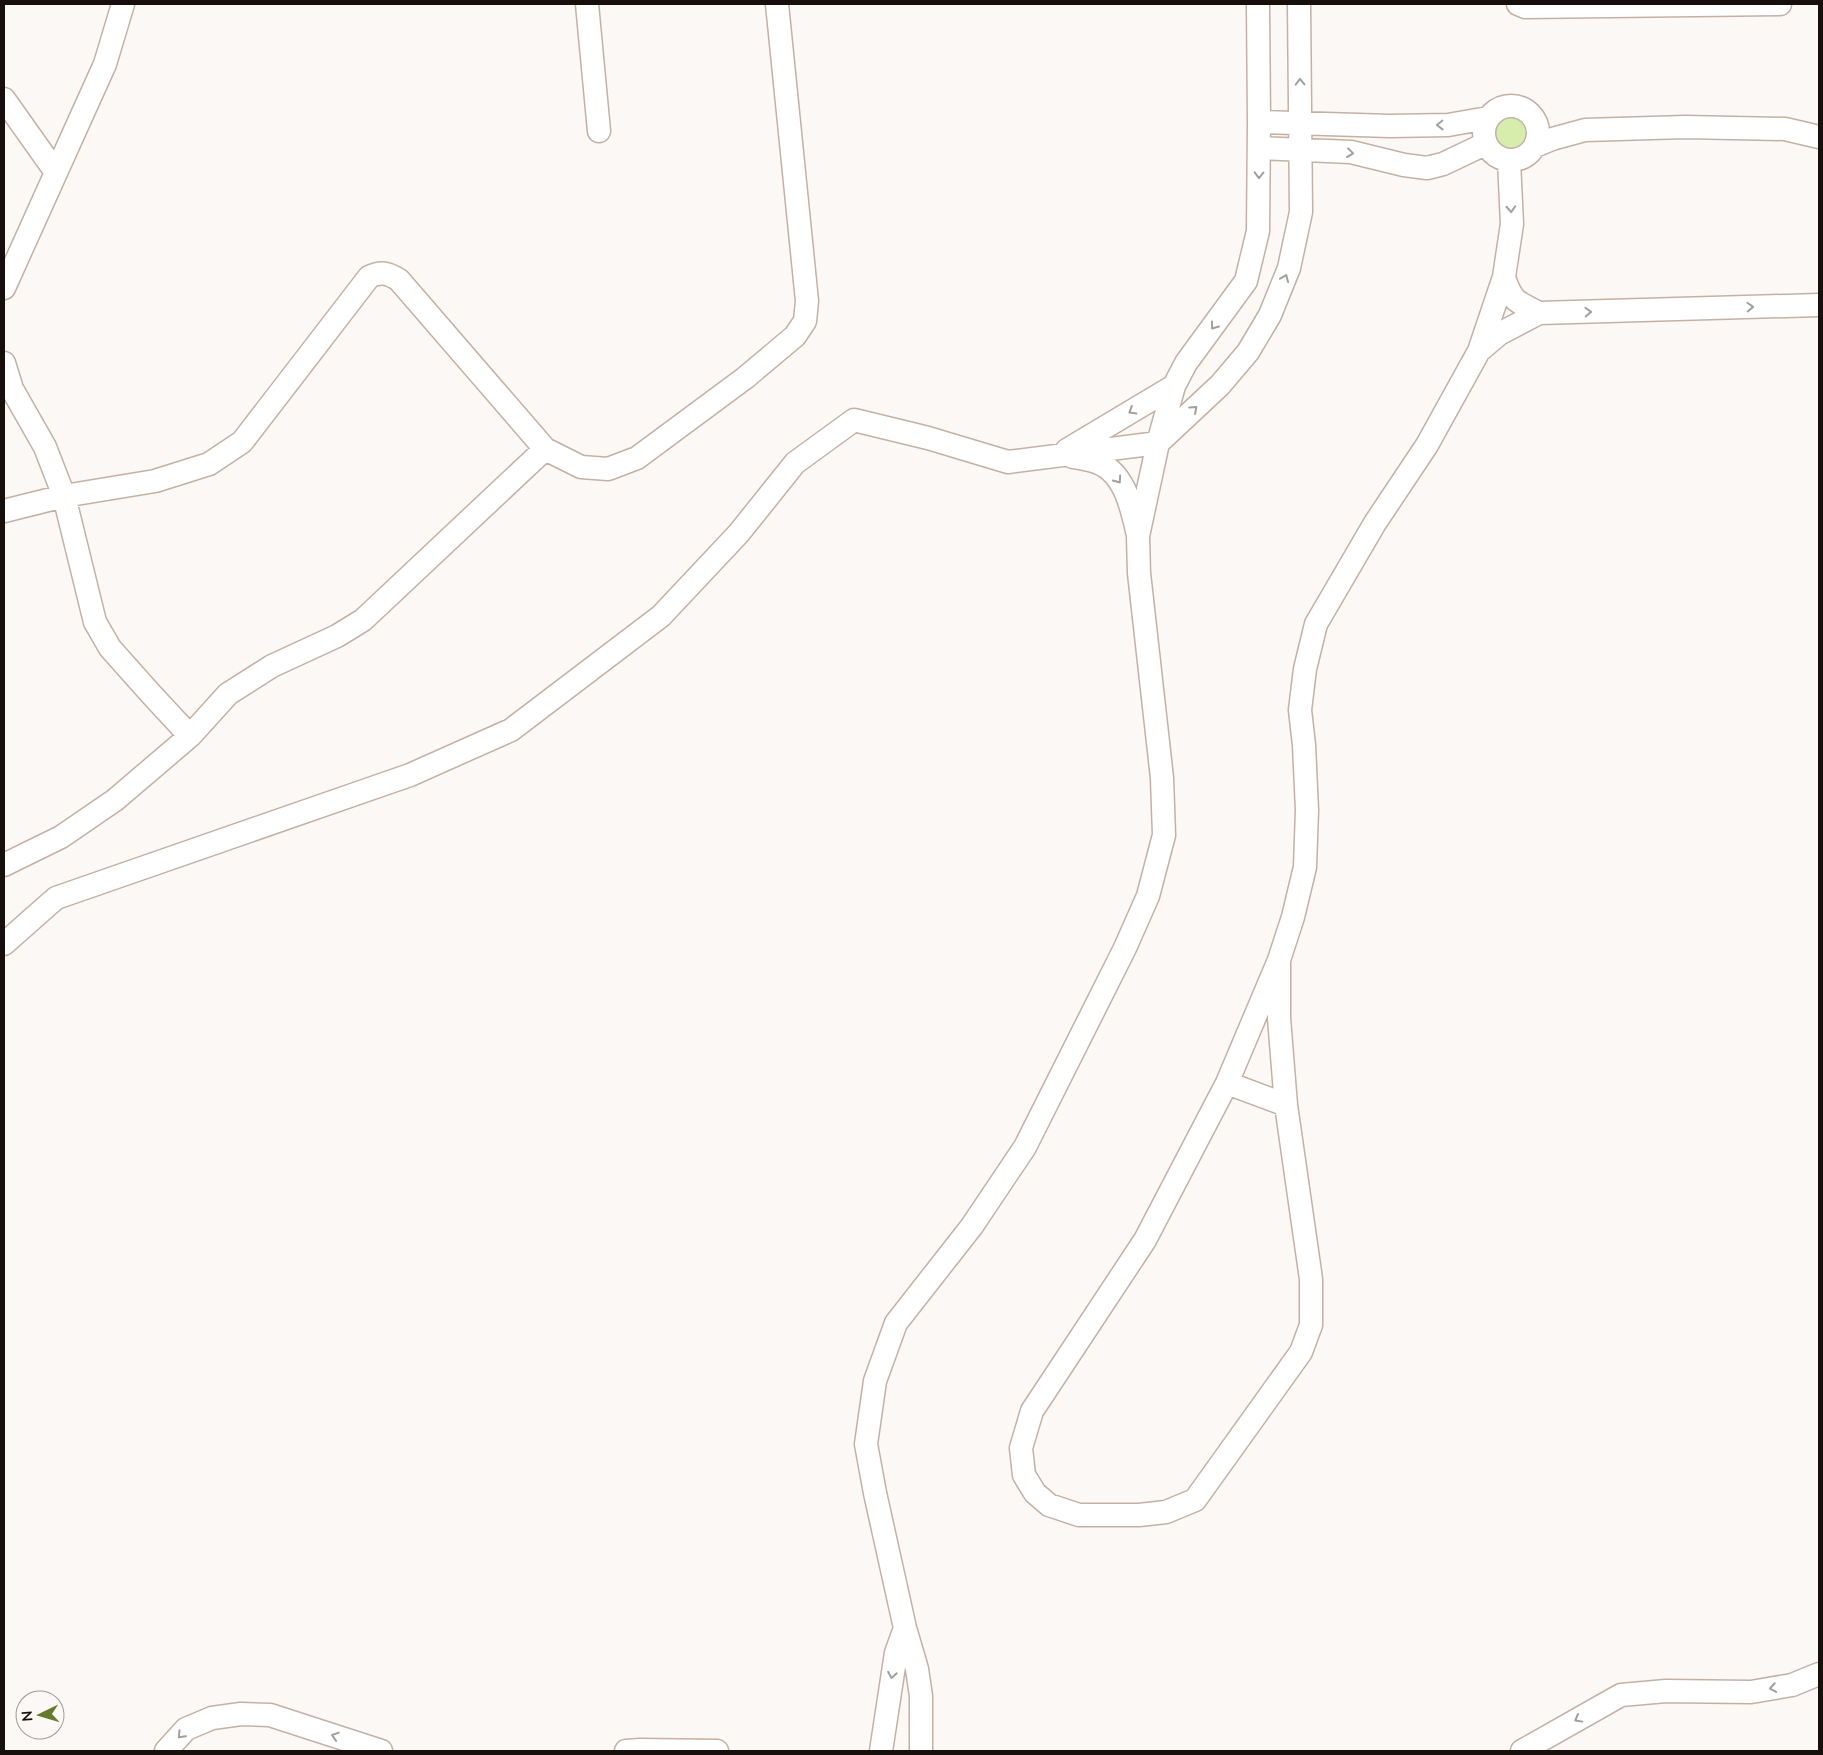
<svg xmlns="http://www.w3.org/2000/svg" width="1823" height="1755" font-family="Lato,sans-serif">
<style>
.green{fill:#d7edac}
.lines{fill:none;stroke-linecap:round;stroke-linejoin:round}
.minor-casing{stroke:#c4b1a4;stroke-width:25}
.minor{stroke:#fff;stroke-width:22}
.oneway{stroke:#a29f9d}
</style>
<rect width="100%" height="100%" fill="#fcf8f5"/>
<path class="green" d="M1492 134a17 17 0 1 1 34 0a17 17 0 1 1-34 0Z"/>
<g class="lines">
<defs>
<path id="minor" d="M 587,4 L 599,131
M 1518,4 L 1525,7 L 1780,4
M 4,99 L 55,171
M1484 133a27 27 0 1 1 54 0a27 27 0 1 1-54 0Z
M 1259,122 L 1390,126 L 1448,125 L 1488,118
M 1535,146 L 1552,139 L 1585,130 L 1685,127 L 1785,129 L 1819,137
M 1260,148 L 1351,152 L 1404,165 L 1427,168 L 1443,164 L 1485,144
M 1504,277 C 1512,302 1517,302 1539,313
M 4,288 L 105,64 L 123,4
M 1479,351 L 1499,334 L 1539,313 L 1819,305
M 4,363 L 12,389 L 45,447 L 64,496 L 95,622 L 110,648 L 151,694 L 190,736
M 1067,450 L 1174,386
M 1073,457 C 1079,458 1086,459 1093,461 C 1123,469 1131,504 1137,531
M 4,511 L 64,496 L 155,481 L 209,464 L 242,442 L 369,277 C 381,271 388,273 399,280 L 545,449 L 581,467 L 608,469 L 637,458 L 745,378 L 795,336 L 805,321 L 807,301 L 777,4
M 4,865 L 61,837 L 115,800 L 190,736 L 228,694 L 272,666 L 337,636 L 363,620 L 545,449
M 4,944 L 56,898 L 410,775 L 511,730 L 661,616 L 739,533 L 795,463 L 854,420 L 928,438 L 1008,462 L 1158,443 L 1220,385 L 1248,352 L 1270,315 L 1289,268 L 1301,212 L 1299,4
M 1279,960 L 1279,1018 L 1286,1105 L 1311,1279 L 1311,1325 L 1301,1352 L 1195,1500 L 1166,1512 L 1139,1515 L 1079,1515 L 1049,1505 L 1035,1493 L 1024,1475 L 1021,1448 L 1032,1411 L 1145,1240 L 1227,1083 Z
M 1279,960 L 1293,917 L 1305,867 L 1307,810 L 1304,745 L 1300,710 L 1305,669 L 1316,624 L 1375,523 L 1427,445 L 1479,351 L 1504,277 L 1512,224 L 1509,161
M 1227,1083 L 1286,1105
M 166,1751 L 186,1729 L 212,1718 L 241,1714 L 270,1715 L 381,1751
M 626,1751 L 640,1750 L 717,1751
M 881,1751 L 896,1653 L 905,1628
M 921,1751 L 921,1696 L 917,1669 L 905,1628 L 875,1493 L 866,1444 L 875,1381 L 896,1323 L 972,1226 L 1025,1147 L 1125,948 L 1148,896 L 1164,835 L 1162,778 L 1139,573 L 1138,536 L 1158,443 L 1174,386 L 1186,363 L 1246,281 L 1258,231 L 1259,122 L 1258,4
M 1522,1751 L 1621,1695 L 1666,1691 L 1751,1692 L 1792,1685 L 1819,1674"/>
</defs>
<use href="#minor" class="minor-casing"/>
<use href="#minor" class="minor"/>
</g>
<defs><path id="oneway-chevron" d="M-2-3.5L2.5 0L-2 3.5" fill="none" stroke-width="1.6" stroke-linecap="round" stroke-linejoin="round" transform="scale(1.25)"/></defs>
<g class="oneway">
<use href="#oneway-chevron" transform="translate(1300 82) rotate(-91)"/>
<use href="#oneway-chevron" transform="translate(1440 125) rotate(179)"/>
<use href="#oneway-chevron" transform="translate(1350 153) rotate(7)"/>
<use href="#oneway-chevron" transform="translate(1259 175) rotate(91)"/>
<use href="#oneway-chevron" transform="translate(1511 209) rotate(87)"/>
<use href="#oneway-chevron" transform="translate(1285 278) rotate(-68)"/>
<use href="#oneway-chevron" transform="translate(1750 307) rotate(-2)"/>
<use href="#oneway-chevron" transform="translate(1588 312) rotate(-2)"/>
<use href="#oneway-chevron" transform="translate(1214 326) rotate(126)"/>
<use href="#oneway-chevron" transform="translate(1194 409) rotate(-42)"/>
<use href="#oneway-chevron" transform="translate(1132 411) rotate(149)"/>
<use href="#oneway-chevron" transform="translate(1118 480) rotate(55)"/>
<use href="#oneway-chevron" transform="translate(892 1675) rotate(100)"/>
<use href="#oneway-chevron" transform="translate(1773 1688) rotate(170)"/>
<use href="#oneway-chevron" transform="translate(1578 1719) rotate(151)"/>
<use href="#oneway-chevron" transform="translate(181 1735) rotate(133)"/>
<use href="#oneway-chevron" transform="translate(335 1736) rotate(-162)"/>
</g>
<rect width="1823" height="1755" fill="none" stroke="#160f0b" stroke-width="10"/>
<g transform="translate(40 1715) rotate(265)"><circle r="24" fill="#fcf8f5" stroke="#a09b97"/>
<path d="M0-4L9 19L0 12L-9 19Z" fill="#667a29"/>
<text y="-8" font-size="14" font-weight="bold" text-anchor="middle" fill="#160f0b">N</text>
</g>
</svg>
